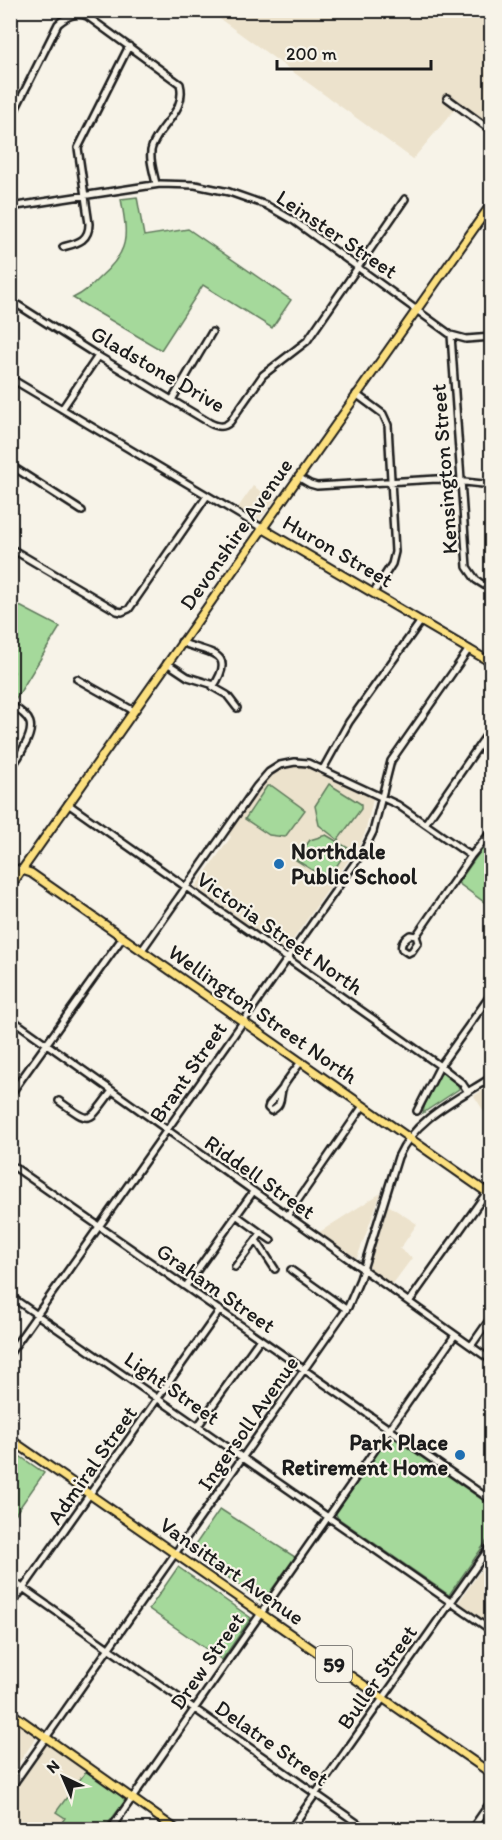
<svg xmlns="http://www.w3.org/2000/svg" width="502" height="1840" font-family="Itim,sans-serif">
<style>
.built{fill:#ece2cc}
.green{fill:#a5d99b;stroke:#607a5c;stroke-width:1.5}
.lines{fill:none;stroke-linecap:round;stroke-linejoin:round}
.minor-casing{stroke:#1c1c1c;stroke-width:10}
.major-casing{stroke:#1c1c1c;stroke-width:11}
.minor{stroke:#f7f3e8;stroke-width:5}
.major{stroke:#fce080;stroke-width:7}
.poi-dot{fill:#1f6fb2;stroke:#f7f3e8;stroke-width:2}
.labels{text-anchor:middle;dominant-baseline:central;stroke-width:4.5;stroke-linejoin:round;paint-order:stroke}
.shield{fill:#f7f3e8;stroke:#5e5c59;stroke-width:1.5}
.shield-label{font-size:21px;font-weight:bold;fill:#1c1c1c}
.street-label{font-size:22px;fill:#1c1c1c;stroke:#f7f3e8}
.poi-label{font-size:22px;font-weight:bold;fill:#1c1c1c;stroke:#f7f3e8;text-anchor:start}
</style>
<rect width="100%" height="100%" fill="#f7f3e8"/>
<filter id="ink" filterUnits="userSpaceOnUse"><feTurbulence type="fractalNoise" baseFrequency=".0167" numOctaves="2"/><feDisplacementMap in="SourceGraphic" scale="12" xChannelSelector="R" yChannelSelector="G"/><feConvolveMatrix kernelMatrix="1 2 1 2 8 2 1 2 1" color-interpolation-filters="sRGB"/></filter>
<g filter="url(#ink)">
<path class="built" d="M 209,11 L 491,11 L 491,127 L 455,100 L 456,108 L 413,159 Z
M 253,486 L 275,500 L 260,519 L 237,509 Z
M 294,765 L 318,770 L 373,799 L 365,833 L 360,844 L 285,951 L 195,887 L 231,837 L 227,833 L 264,782 L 279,770 Z
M 491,1085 L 491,1122 L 474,1096 Z
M 381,1193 L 357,1258 L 318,1233 Z
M 388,1205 L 417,1224 L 400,1249 L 412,1258 L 392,1285 L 372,1271 L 369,1267 Z
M 491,1556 L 491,1626 L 458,1603 Z
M 11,1716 L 38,1735 L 11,1774 Z
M 51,1745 L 87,1770 L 56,1811 L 65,1818 L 57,1829 L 11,1830 L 11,1796 L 46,1746 Z"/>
<path class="green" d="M 137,197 L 144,236 L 188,229 L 291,300 L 272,328 L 203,285 L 161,350 L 73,298 C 84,293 91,286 99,278 C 130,251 128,237 121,199 Z
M 10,601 L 60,627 L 14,702 L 10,700 L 11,678 L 14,672 L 10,670 Z
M 329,784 L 361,804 L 361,809 L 338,840 L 319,825 L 315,806 Z
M 267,786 L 272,786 L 305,810 L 285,837 L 269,835 L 245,819 Z
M 326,835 L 348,848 L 328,880 L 296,860 L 310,840 Z
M 484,846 L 491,851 L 491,907 L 458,883 Z
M 443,1072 L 457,1081 L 459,1089 L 423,1113 C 425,1100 433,1080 443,1072 Z
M 391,1436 L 491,1506 L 491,1535 L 449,1595 L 338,1518 L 335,1513 L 388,1438 Z
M 11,1450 L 44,1473 L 11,1520 L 10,1520 Z
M 220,1509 L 295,1557 L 263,1602 L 191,1551 Z
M 178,1567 L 251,1618 L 222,1660 L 149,1609 Z
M 87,1770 L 120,1794 L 125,1801 L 104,1829 L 57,1829 L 65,1818 L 56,1812 Z"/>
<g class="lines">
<defs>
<path id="minor" d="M 447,98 L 492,131
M 10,120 L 58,24 C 67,16 75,12 87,16 L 180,84 C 187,111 160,124 152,147 C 148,157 154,173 156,184
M 10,207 L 160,184 L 195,185 L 229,192 L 266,205 L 294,221 L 451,335 L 466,339 L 492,337
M 63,247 C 77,243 89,241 89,224 L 78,148 L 129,46
M 10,300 L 98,356 L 210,423 C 218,427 224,428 230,422 L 263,375 L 307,341 L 405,199
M 451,335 L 467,567 L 476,580 L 492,590
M 10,378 L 262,528
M 356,394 L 383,414 L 388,425 L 395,552 L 392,564 L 374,592
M 172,400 L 212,332
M 62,409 L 98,356
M 10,465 L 82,511
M 298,477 L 310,484 L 317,486 L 437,479 L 492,485
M 10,548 L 117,611 L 122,612 L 129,609 L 207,496
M 181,642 C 207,654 238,650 213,687 L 227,695 L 237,708
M 167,663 L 188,677 L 214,685
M 77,679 L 134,711
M 10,705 C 32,717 36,725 24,747 C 20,754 17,762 10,767
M 323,769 L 349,722 L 421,621
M 68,804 L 443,1068 L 462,1083 L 468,1092
M 425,824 L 492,727
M 10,867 L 22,870
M 416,936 L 410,935 C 405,938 400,944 402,949 L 408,953 L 412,951 L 418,942 L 416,936 L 471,856 L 492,831
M 142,950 L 256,787 L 269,772 L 280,765 L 295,762 L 308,763 L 398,805 L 471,856
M 10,1018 L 492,1361
M 282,1089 L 269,1105 L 268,1108 L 271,1111 C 284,1105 279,1096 283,1087 C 288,1078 295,1070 301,1062
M 10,1095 L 123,937
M 59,1101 C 93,1125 87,1123 112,1091
M 417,1111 L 440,1066 L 492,993
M 10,1164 L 492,1501
M 236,1215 L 261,1233 L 256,1240 L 275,1269
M 287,1216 L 363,1106
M 261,1233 L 271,1240
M 235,1267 L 256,1240
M 291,1270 L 346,1309
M 186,1286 L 253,1192
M 10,1296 L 492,1631
M 409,1302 L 492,1185
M 471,1346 L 492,1316
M 10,1353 L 364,850 L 373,832 L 391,761 L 469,649
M 198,1426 L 260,1339
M 10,1579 L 367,1830
M 10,1607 L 220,1310
M 10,1789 L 348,1307 L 360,1279 L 398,1157 C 415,1118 458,1099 492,1077
M 110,1830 L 455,1335
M 290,1830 L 492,1544
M 471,1830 L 492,1800"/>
<path id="major" d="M 262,528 L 492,663
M 22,870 L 31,873 L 492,1196
M 10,887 L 492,203
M 10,1439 L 492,1774
M 10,1712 L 177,1830"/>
</defs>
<use href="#minor" class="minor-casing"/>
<use href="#major" class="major-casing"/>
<use href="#minor" class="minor"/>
<use href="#major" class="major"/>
</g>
</g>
<g class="poi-dot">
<circle cx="279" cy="864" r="6"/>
<circle cx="460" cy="1455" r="6"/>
</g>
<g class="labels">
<rect class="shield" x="316" y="1646" width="36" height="36" rx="4.5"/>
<g class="shield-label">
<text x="334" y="1664">59</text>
</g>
<g class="street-label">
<text transform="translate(337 234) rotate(34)">Leinster Street</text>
<text transform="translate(158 369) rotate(30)">Gladstone Drive</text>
<text transform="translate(444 469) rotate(-94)">Kensington Street</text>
<text transform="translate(236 534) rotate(-55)">Devonshire Avenue</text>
<text transform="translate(338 551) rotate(30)">Huron Street</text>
<text transform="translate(280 933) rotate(35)">Victoria Street North</text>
<text transform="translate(263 1014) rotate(35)">Wellington Street North</text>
<text transform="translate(188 1072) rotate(-55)">Brant Street</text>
<text transform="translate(260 1177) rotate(35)">Riddell Street</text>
<text transform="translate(216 1288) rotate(35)">Graham Street</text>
<text transform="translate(172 1388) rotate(35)">Light Street</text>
<text transform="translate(248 1423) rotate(-55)">Ingersoll Avenue</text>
<text transform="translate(92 1465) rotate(-55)">Admiral Street</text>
<text transform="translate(232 1571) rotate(35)">Vansittart Avenue</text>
<text transform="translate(207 1661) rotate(-55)">Drew Street</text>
<text transform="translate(377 1677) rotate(-55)">Buller Street</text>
<text transform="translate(272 1743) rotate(35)">Delatre Street</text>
</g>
<g class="poi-label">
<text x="291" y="851">Northdale<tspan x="291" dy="25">Public School</tspan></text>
<text x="448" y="1442" text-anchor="end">Park Place<tspan x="448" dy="25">Retirement Home</tspan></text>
</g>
</g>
<rect width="502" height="1840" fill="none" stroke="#f7f3e8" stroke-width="36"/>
<rect x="18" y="18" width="466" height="1804" fill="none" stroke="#1c1c1c" stroke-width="2" filter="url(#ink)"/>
<g transform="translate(63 1777) rotate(316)" stroke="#f7f3e8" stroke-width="4.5" paint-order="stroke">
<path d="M0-4.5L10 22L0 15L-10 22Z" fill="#1c1c1c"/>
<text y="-9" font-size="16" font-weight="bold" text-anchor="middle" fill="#1c1c1c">N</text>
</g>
<path d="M277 60v9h154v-9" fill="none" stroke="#1c1c1c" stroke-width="3"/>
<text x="286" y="60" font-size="18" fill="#1c1c1c" stroke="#f7f3e8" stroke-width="4.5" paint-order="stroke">200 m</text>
</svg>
